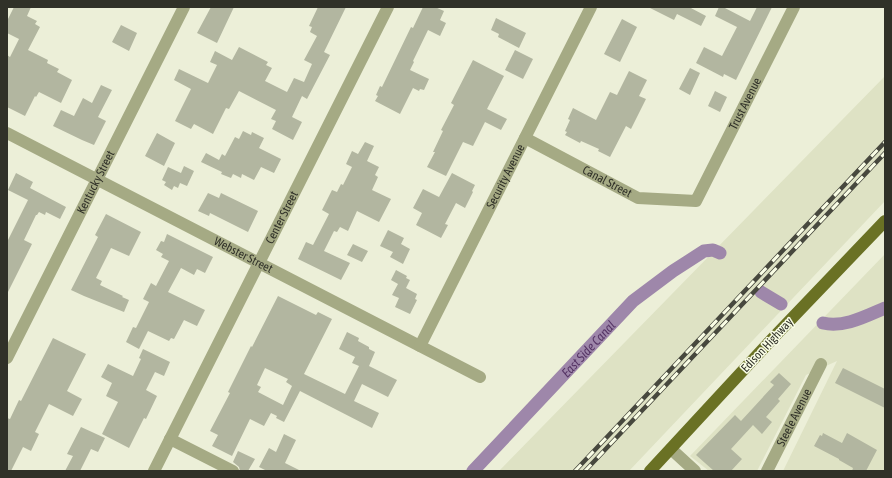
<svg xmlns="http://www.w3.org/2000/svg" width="892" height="478" font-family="'Asap Condensed',sans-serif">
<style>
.built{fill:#dee2c4}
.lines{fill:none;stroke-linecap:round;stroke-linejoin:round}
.canal{stroke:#9e87aa;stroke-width:13}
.building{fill:#b2b6a0;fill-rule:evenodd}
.minor{stroke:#a5aa84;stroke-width:12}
.major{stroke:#6a7124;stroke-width:12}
.rail-casing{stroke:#47483e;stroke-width:4.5}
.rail{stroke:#f9fde5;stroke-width:3;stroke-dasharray:9;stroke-linecap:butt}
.labels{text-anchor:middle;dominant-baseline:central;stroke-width:3;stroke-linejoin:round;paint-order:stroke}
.street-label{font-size:12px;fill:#303128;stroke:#f9fde5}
.water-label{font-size:13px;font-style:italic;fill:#563565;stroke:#f9fde5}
</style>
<rect width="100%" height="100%" fill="#ecefd8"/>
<path class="built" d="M 885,76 L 885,201 L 629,471 L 499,471 Z
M 885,254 L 885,471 L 783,471 L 837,361 L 806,375 L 757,471 L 709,471 L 690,456 Z"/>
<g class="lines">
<g class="canal">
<path d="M 761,292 L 781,304"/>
<path d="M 823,323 C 844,328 866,316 885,308"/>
<path id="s1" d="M 473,471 L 633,301 L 673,271 L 704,251 L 713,250 L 720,253"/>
</g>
</g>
<path class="building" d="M 14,7 L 31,7 L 27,16 L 37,21 L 35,24 L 40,27 L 28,50 L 48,60 L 47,63 L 59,69 L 57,72 L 72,80 L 61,103 L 39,92 L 36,97 L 35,96 L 25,116 L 7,107 L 7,55 L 10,57 L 19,39 L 7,33 L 7,21 Z
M 211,7 L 234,7 L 217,43 L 197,33 Z
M 318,7 L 346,7 L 324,52 L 330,55 L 307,99 L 302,96 L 292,117 L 302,122 L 293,140 L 272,129 L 276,121 L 271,119 L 276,110 L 239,91 L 229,109 L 226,108 L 213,134 L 194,124 L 191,129 L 175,121 L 191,89 L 174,80 L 179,69 L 208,83 L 217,65 L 210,62 L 215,51 L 232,60 L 239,47 L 268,62 L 266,65 L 272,68 L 265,81 L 287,92 L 294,78 L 304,82 L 312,64 L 304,60 L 317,36 L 310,32 L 312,27 L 309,26 Z
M 423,7 L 435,7 L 444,11 L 440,20 L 446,23 L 440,36 L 428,30 L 413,61 L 414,62 L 410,70 L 429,79 L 424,90 L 420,89 L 419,91 L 413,88 L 400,114 L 375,101 L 378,96 L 376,95 L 380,86 L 382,87 L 411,27 L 413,28 Z
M 648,7 L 689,7 L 706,16 L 701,26 L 677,14 L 674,20 Z
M 719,7 L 723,7 L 750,21 L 757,7 L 772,7 L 736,80 L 724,74 L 723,77 L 696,63 L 704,47 L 722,56 L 737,27 L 715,16 Z
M 496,18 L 526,33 L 519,48 L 498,37 L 499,34 L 491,30 Z
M 622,19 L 637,27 L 620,62 L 604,54 Z
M 121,25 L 137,33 L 129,51 L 112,42 Z
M 515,50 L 533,59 L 523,79 L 505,70 Z
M 473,60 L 504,76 L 487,109 L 507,119 L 501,130 L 485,122 L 473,146 L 463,142 L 446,176 L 427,167 L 435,152 L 433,152 L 443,131 L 441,130 L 454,105 L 451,103 Z
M 690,68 L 700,73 L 690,95 L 679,89 Z
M 629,71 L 647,80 L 639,96 L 646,99 L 631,129 L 626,126 L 610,157 L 598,151 L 599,149 L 581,141 L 580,143 L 565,135 L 567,132 L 565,131 L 570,120 L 568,119 L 573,108 L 596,120 L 610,92 L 617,95 Z
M 101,85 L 112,90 L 98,117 L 106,121 L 94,145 L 82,140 L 53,126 L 61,110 L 74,116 L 83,98 L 92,103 Z
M 715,91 L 727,97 L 720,112 L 708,106 Z
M 243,131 L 251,135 L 252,132 L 264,138 L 259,148 L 281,159 L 274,173 L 261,167 L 254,180 L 242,174 L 241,178 L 233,174 L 231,178 L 221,174 L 222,172 L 201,162 L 206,153 L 219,160 L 222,154 L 225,156 L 235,137 L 239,139 Z
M 157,133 L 175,143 L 164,166 L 145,156 Z
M 365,142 L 374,146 L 367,161 L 379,167 L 375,175 L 378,177 L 372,190 L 391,199 L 379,222 L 357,211 L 348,231 L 340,227 L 337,232 L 334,231 L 324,251 L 350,263 L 341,280 L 298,259 L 306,242 L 313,245 L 329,214 L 322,210 L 332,190 L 337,192 L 341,184 L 343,185 L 352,167 L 346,164 L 352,151 L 358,154 Z
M 184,166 L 194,171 L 187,186 L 180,183 L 178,188 L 174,186 L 172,190 L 164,185 L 166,182 L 162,180 L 168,167 L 181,173 Z
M 16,173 L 33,182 L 30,188 L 66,207 L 60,219 L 46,212 L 45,215 L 39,212 L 37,215 L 36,215 L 24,240 L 32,244 L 7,294 L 7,242 L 28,200 L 8,190 Z
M 452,173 L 475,185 L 472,191 L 473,192 L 465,208 L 456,203 L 445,224 L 448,225 L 441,238 L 416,225 L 422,213 L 413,208 L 423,189 L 439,197 Z
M 208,193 L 219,198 L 221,193 L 258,211 L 248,232 L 210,213 L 209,216 L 198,211 Z
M 106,214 L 141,232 L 129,256 L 111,248 L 96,278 L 102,281 L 100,285 L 123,296 L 122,297 L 129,300 L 124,312 L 84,296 L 71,290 L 98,237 L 95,235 Z
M 388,230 L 404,238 L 401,244 L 410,249 L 403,264 L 390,257 L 393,252 L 380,246 Z
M 167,234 L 213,257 L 205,273 L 197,269 L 194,275 L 181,268 L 168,292 L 205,310 L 197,326 L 184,320 L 174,339 L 171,338 L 169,341 L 148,331 L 139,349 L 126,342 L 133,327 L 136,328 L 149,302 L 143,299 L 151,283 L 156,286 L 169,261 L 161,257 L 163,254 L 156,250 L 161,241 L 164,242 Z
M 353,244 L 368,251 L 362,262 L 347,255 Z
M 396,270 L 407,276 L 406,278 L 410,280 L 406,288 L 417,294 L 415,299 L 417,300 L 410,314 L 395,307 L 399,298 L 392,295 L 398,284 L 391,280 Z
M 278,296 L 316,315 L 318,312 L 332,319 L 304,374 L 345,394 L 359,366 L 352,363 L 355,357 L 339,349 L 347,332 L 359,338 L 358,341 L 369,347 L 369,349 L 375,352 L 369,366 L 397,380 L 388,397 L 362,384 L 354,401 L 379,413 L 372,428 L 300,391 L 284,422 L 276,418 L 277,416 L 271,413 L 264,426 L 250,419 L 232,456 L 212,446 L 218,435 L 210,431 L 230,393 L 228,392 L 251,346 L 252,347 ZM 265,368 L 288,379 L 286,382 L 292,386 L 283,405 L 258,392 L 261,387 L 257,385 Z
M 53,338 L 86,354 L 67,391 L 82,399 L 73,416 L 49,404 L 35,432 L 39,434 L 31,451 L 23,447 L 11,471 L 7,471 L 7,418 L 10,419 L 19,400 L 21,401 Z
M 143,349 L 170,362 L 164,376 L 155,372 L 146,390 L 157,396 L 146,419 L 144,418 L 129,448 L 102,434 L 118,402 L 106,396 L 112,383 L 101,377 L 108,364 L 133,376 L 141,359 L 139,358 Z
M 843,368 L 885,389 L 885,408 L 835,383 Z
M 779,373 L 791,384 L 778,399 L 780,401 L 766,417 L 772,422 L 762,434 L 753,425 L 731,449 L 742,459 L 731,471 L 714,471 L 696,455 L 735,415 L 741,421 L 774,385 L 770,382 Z
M 81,427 L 105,438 L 98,452 L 91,449 L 80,471 L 65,471 L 73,456 L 67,454 Z
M 823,433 L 842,443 L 847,433 L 877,450 L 866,471 L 852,471 L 853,468 L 839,460 L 839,459 L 814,446 L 820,435 L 822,436 Z
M 284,434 L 296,440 L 285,463 L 301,471 L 267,471 L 259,467 L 269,448 L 276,452 Z
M 238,451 L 255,459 L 248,471 L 240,471 L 239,467 L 233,462 Z"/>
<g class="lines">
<g class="minor">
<path id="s2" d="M 7,133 L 480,377"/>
<path id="s3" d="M 525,138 L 638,198 L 696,201 L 794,7"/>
<path id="s4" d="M 420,346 L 591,7"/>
<path id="s5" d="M 7,358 L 184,7"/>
<path d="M 170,439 L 233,471"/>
<path d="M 671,449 L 695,471"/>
<path id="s6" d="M 154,471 L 388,7"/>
<path id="s7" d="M 767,471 L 821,364"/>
</g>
<path class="major" d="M 650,471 L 773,338 L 885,221"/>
<defs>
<path id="rail" d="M 575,471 L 885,142
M 585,471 L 885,153"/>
</defs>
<use href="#rail" class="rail-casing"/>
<use href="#rail" class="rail"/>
</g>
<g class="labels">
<g class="street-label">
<text stroke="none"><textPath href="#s3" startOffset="295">Trust Avenue</textPath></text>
<text stroke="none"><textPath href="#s4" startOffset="190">Security Avenue</textPath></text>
<text stroke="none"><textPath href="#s3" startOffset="93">Canal Street</textPath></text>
<text stroke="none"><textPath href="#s5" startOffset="197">Kentucky Street</textPath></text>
<text stroke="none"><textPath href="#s6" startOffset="284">Center Street</textPath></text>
<text stroke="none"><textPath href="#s2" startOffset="266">Webster Street</textPath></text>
<text transform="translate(767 345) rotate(-47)">Edison Highway</text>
<text stroke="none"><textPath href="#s7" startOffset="60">Steele Avenue</textPath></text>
</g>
<g class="water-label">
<text stroke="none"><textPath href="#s1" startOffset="168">East Side Canal</textPath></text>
</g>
</g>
<rect width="892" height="478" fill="none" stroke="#303128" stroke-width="16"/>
</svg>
